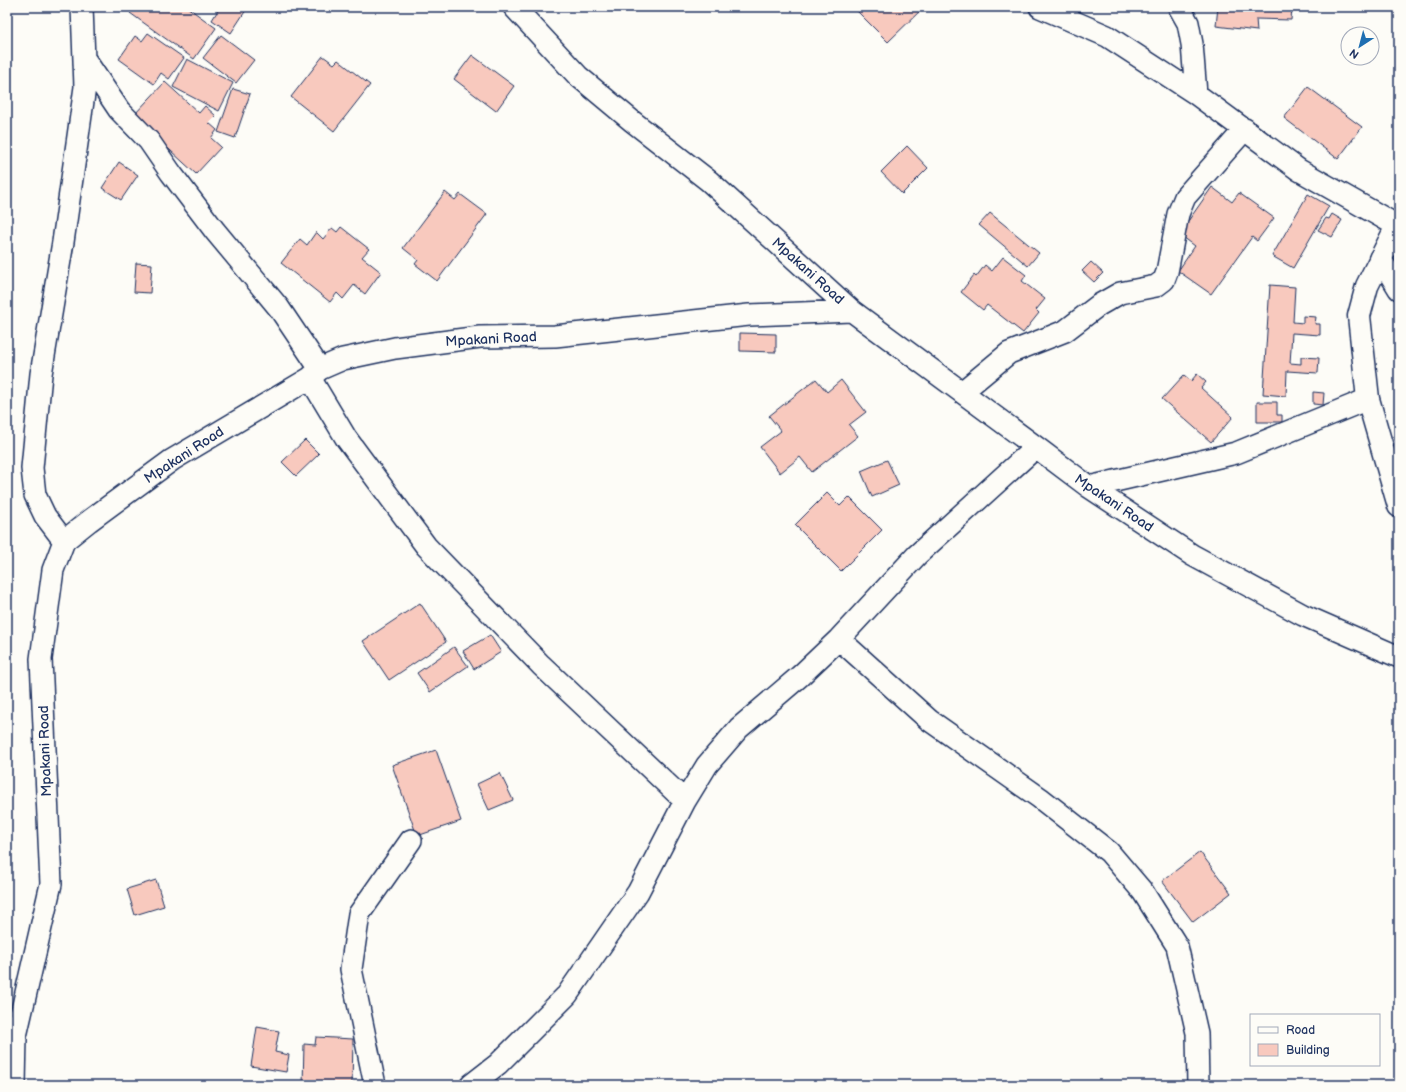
<svg xmlns="http://www.w3.org/2000/svg" width="1406" height="1092" font-family="'Balsamiq Sans',sans-serif">
<style>
.building{fill:#f8c9be;stroke:#1b2f5e}
.lines{fill:none;stroke-linecap:round;stroke-linejoin:round}
.street-casing{stroke:#1b2f5e;stroke-width:24}
.secondary-casing{stroke:#1b2f5e;stroke-width:25}
.street{stroke:#fdfcf7;stroke-width:21}
.secondary{stroke:#fdfcf7;stroke-width:22}
.labels{text-anchor:middle;dominant-baseline:central;stroke-width:3.5;stroke-linejoin:round;paint-order:stroke}
.street-label{font-size:14px;fill:#1b2f5e;stroke:#fdfcf7}
</style>
<rect width="100%" height="100%" fill="#fdfcf7"/>
<filter id="ink" filterUnits="userSpaceOnUse"><feTurbulence type="fractalNoise" baseFrequency=".025" numOctaves="2"/><feDisplacementMap in="SourceGraphic" scale="8" xChannelSelector="R" yChannelSelector="G"/><feConvolveMatrix kernelMatrix="1 2 1 2 8 2 1 2 1" color-interpolation-filters="sRGB"/></filter>
<g filter="url(#ink)">
<path class="building" d="M 134,7 L 187,7 L 216,28 L 194,59 L 130,13 Z
M 220,7 L 248,7 L 231,33 L 212,20 Z
M 853,7 L 924,7 L 888,42 Z
M 1218,7 L 1292,7 L 1291,20 L 1256,19 L 1257,31 L 1216,26 Z
M 148,33 L 184,58 L 169,79 L 161,73 L 154,84 L 119,59 L 135,36 L 142,41 Z
M 221,35 L 254,60 L 236,83 L 203,58 Z
M 472,55 L 514,86 L 496,111 L 454,79 Z
M 323,56 L 334,64 L 338,60 L 370,85 L 334,131 L 291,97 Z
M 187,59 L 233,83 L 219,111 L 173,87 Z
M 165,82 L 199,113 L 205,106 L 216,116 L 209,123 L 217,130 L 211,138 L 221,147 L 196,174 L 133,116 Z
M 1308,87 L 1362,127 L 1338,159 L 1284,118 Z
M 233,89 L 250,94 L 235,138 L 218,132 Z
M 907,146 L 928,168 L 902,194 L 881,172 Z
M 119,162 L 138,175 L 121,200 L 102,188 Z
M 1212,187 L 1232,202 L 1239,193 L 1274,218 L 1257,241 L 1252,237 L 1211,294 L 1178,271 L 1195,246 L 1179,234 Z
M 445,192 L 455,200 L 460,194 L 487,214 L 437,281 L 415,264 L 418,260 L 403,248 Z
M 1308,194 L 1329,206 L 1293,268 L 1272,256 Z
M 990,213 L 1039,253 L 1028,266 L 979,225 Z
M 1332,214 L 1342,220 L 1332,237 L 1318,230 L 1326,218 L 1329,219 Z
M 341,227 L 369,249 L 362,257 L 381,272 L 365,294 L 354,285 L 343,299 L 337,293 L 330,302 L 281,263 L 300,239 L 307,245 L 316,232 L 323,239 L 332,228 L 337,232 Z
M 1003,257 L 1026,275 L 1022,281 L 1045,299 L 1036,310 L 1039,313 L 1023,333 L 987,305 L 983,310 L 961,292 L 974,275 L 976,277 L 985,265 L 992,271 Z
M 1091,262 L 1103,273 L 1094,282 L 1082,271 Z
M 136,263 L 152,264 L 150,293 L 134,292 Z
M 1270,285 L 1295,287 L 1293,322 L 1303,323 L 1303,316 L 1316,317 L 1315,324 L 1320,324 L 1320,335 L 1292,333 L 1290,363 L 1301,364 L 1301,357 L 1319,358 L 1318,373 L 1287,371 L 1286,396 L 1263,394 Z
M 740,333 L 776,334 L 776,352 L 740,351 Z
M 1197,374 L 1206,382 L 1201,388 L 1233,417 L 1211,442 L 1162,399 L 1184,375 L 1191,381 Z
M 816,379 L 827,392 L 841,380 L 866,412 L 849,425 L 858,436 L 812,472 L 800,457 L 780,473 L 760,447 L 781,431 L 769,416 Z
M 1313,392 L 1324,393 L 1323,405 L 1313,404 Z
M 1257,402 L 1277,402 L 1277,415 L 1282,415 L 1282,422 L 1257,422 Z
M 305,440 L 319,454 L 296,476 L 282,462 Z
M 887,460 L 899,485 L 872,497 L 861,471 Z
M 827,493 L 840,506 L 849,497 L 882,530 L 841,571 L 795,525 Z
M 420,603 L 446,642 L 389,680 L 363,641 Z
M 490,635 L 501,652 L 474,669 L 463,651 Z
M 454,647 L 468,666 L 430,692 L 417,673 Z
M 436,750 L 461,821 L 417,836 L 392,765 Z
M 500,773 L 513,800 L 489,810 L 477,784 Z
M 1200,852 L 1231,893 L 1193,922 L 1162,881 Z
M 156,880 L 164,906 L 135,915 L 127,889 Z
M 257,1027 L 279,1031 L 275,1052 L 289,1055 L 286,1072 L 251,1066 Z
M 316,1037 L 353,1039 L 352,1085 L 303,1085 L 304,1044 L 315,1045 Z"/>
<g class="lines">
<defs>
<path id="street" d="M 514,7 L 578,76 L 632,121 L 709,181 L 852,311 L 1036,447 L 1089,487 L 1192,555 L 1303,615 L 1399,657
M 1040,7 L 1107,36 L 1196,94 L 1299,170 L 1396,225
M 1179,7 L 1188,23 L 1192,44 L 1196,94
M 84,58 L 119,110 L 149,141 L 171,173 L 215,231 L 279,308 L 320,369
M 1380,258 L 1399,289
M 310,378 L 346,438 L 426,546 L 541,665 L 685,801
M 962,392 L 1009,353 L 1065,331 L 1099,305 L 1120,293 L 1156,286 L 1164,280 L 1167,272 L 1178,214 L 1185,197 L 1245,129
M 1089,487 L 1236,453 L 1368,399
M 64,541 L 45,516 L 35,495 L 32,468 L 41,374 L 63,242 L 85,87 L 82,7
M 839,639 L 929,720 L 1040,798 L 1109,852 L 1143,892 L 1177,946 L 1197,1033 L 1198,1085
M 15,1085 L 16,1036 L 51,884 L 41,659 L 53,570 L 64,541 L 89,521 L 172,460 L 310,378 L 320,369 L 343,359 L 395,348 L 480,337 L 555,336 L 749,315 L 852,311
M 375,1085 L 351,969 L 359,914 L 411,840
M 471,1085 L 498,1064 L 567,995 L 638,892 L 685,801 L 707,765 L 739,728 L 800,676 L 839,639 L 917,555 L 1036,447"/>
<path id="secondary" d="M 1399,222 L 1367,286 L 1359,316 L 1368,399 L 1399,506"/>
</defs>
<use href="#street" class="street-casing"/>
<use href="#secondary" class="secondary-casing"/>
<use href="#street" class="street"/>
<use href="#secondary" class="secondary"/>
</g>
</g>
<g class="labels">
<g class="street-label">
<text transform="translate(808 271) rotate(42)">Mpakani Road</text>
<text transform="translate(491 339) rotate(-3)">Mpakani Road</text>
<text transform="translate(184 455) rotate(-33)">Mpakani Road</text>
<text transform="translate(1114 503) rotate(34)">Mpakani Road</text>
<text transform="translate(45 751) rotate(-92)">Mpakani Road</text>
</g>
</g>
<rect width="1406" height="1092" fill="none" stroke="#fdfcf7" stroke-width="24"/>
<rect x="12" y="12" width="1382" height="1068" fill="none" stroke="#1b2f5e" stroke-width="1.5" filter="url(#ink)"/>
<rect x="1250" y="1014" width="130" height="52" fill="#fdfcf7" stroke="#a3aaba"/>
<rect x="1258" y="1027" width="20" height="6" fill="#fdfcf7" stroke="#a3aaba"/>
<text x="1286" y="1034" font-size="12" fill="#1b2f5e">Road</text>
<rect x="1258" y="1044" width="20" height="12" fill="#f8c9be" stroke="#a3aaba"/>
<text x="1286" y="1054" font-size="12" fill="#1b2f5e">Building</text>
<g transform="translate(1360 46) rotate(216)"><circle r="19" fill="#fdfcf7" stroke="#a3aaba"/>
<path d="M0-3L7 15L0 10L-7 15Z" fill="#1f6fb2"/>
<text y="-6" font-size="11" font-weight="bold" text-anchor="middle" fill="#1b2f5e">N</text>
</g>
</svg>
